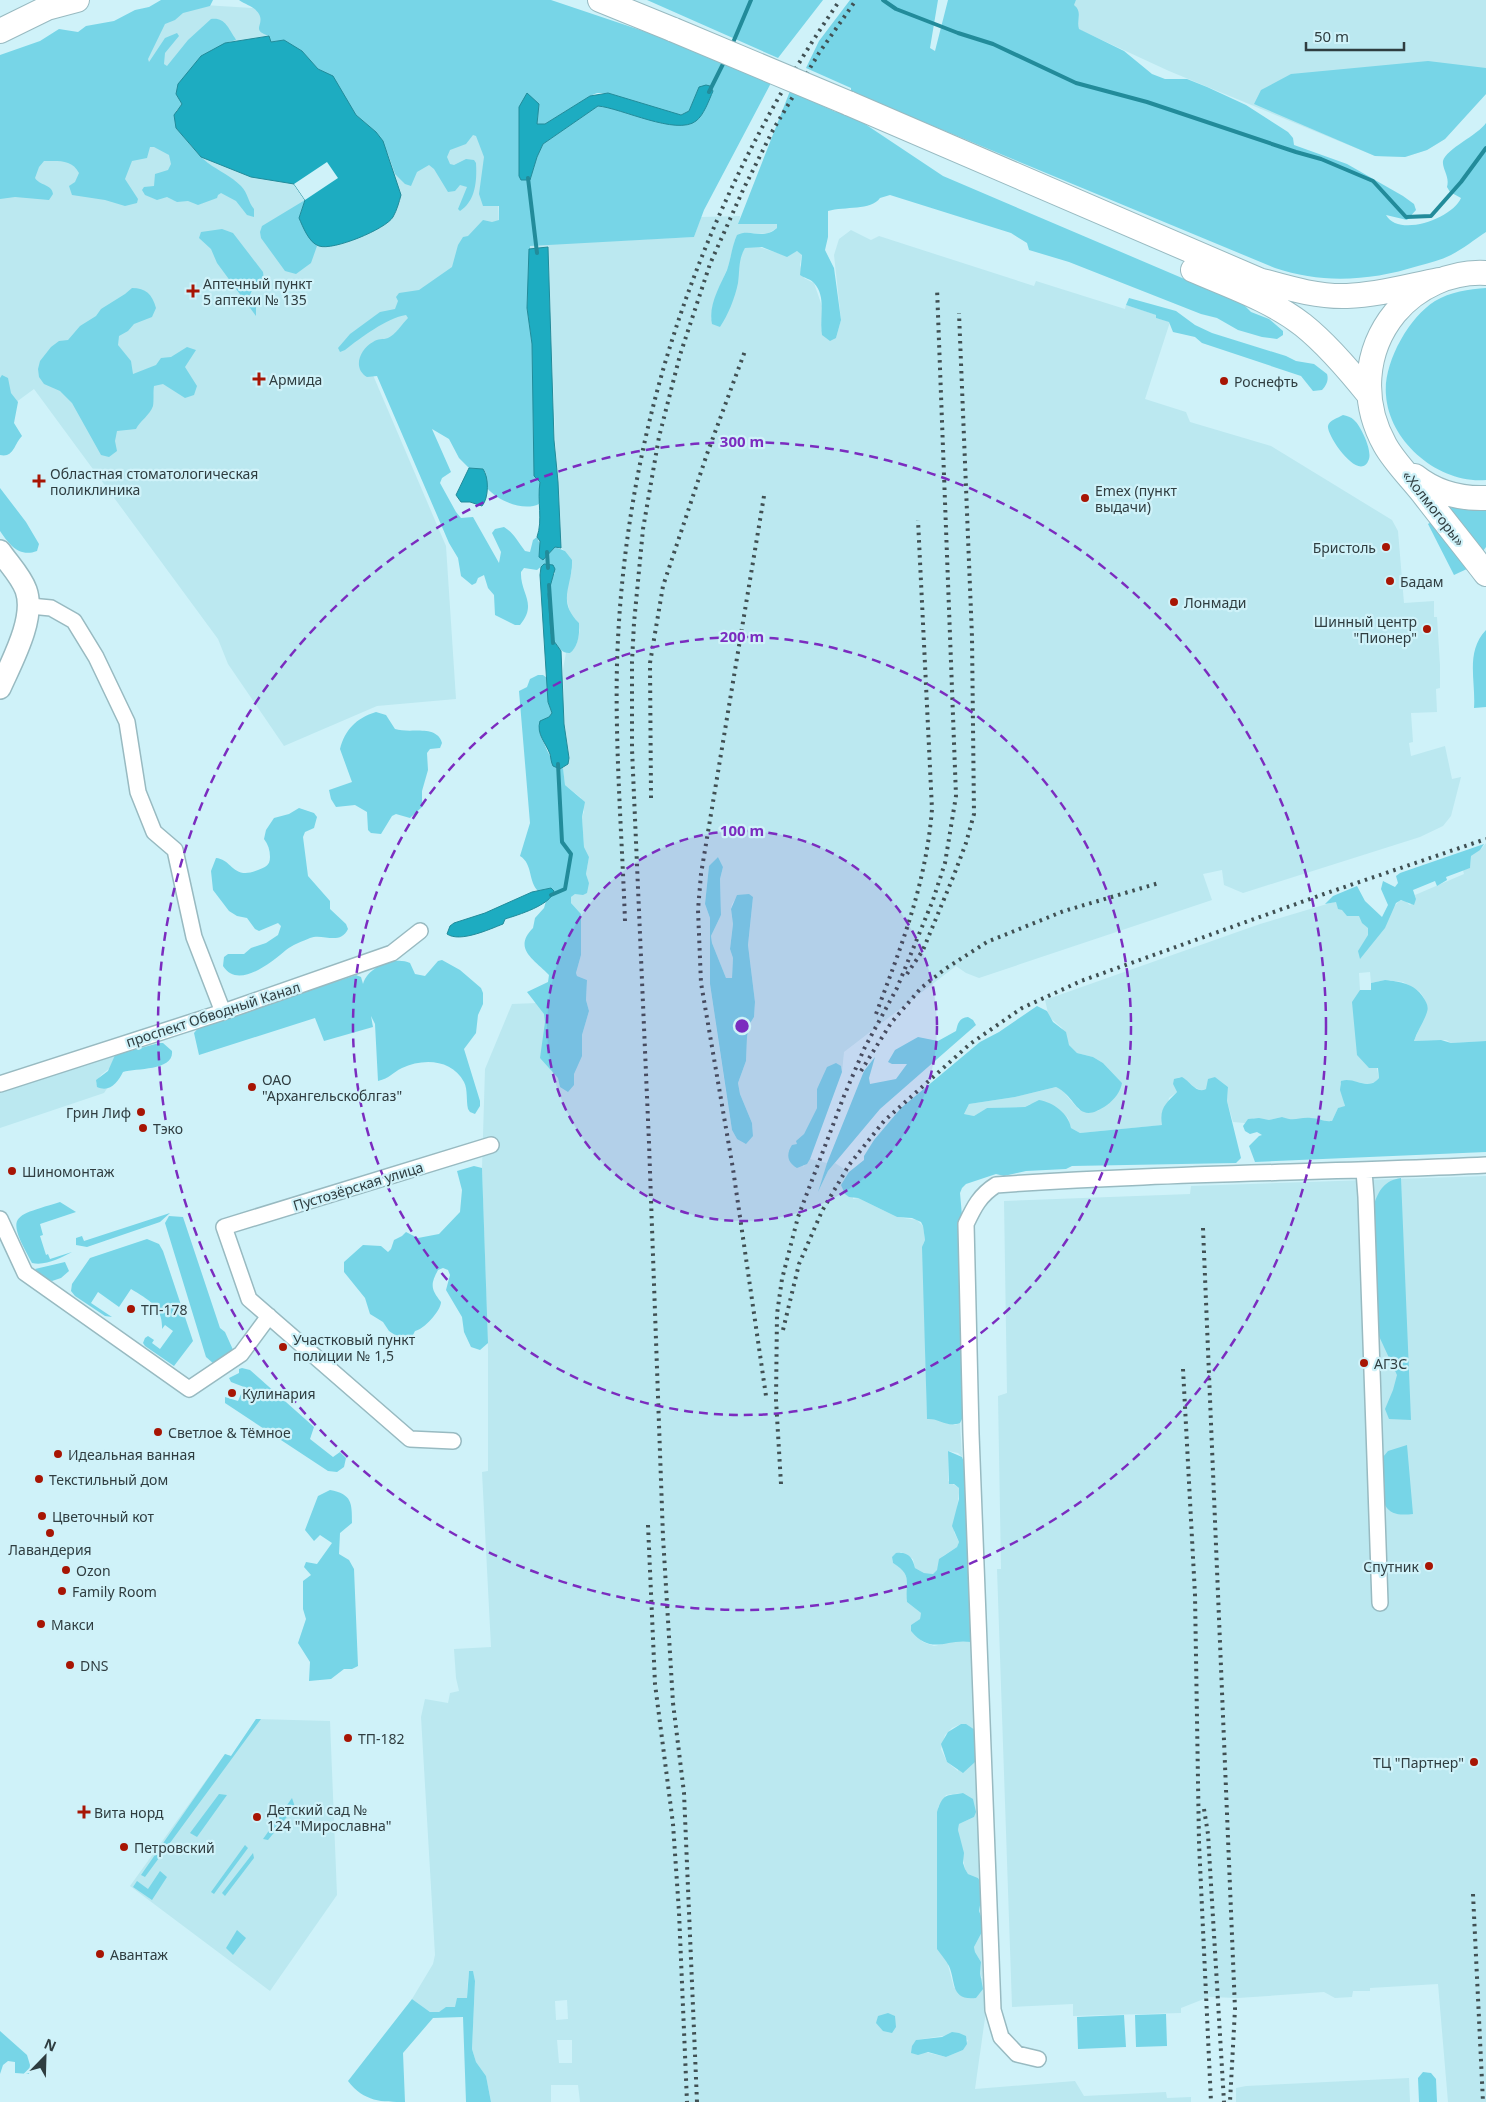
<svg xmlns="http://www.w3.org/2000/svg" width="1486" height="2102" font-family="'Noto Sans',sans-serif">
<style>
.built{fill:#bbe8f0;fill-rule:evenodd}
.green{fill:#77d5e7;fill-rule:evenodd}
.water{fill:#1dacc1;stroke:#228b9a}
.pier{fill:#cff2f9}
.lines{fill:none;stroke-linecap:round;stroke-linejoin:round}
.stream{stroke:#228b9a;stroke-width:4}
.street-casing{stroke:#98bac1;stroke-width:18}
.secondary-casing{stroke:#98bac1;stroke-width:24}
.primary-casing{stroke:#98bac1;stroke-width:26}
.street{stroke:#fff;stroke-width:15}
.secondary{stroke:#fff;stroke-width:21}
.primary{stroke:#fff;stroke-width:24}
.rail{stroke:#405053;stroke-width:4;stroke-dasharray:2.5 5;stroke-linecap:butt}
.primary-bridge-casing{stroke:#98bac1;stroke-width:26;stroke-linecap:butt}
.primary-bridge{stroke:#fff;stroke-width:24}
.ring{fill:none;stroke:#7b2cbf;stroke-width:2.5;stroke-dasharray:9 6}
.poi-dot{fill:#a71504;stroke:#cff2f9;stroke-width:2}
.labels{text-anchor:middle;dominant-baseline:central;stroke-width:4.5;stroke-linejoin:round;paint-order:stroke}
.poi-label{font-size:14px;fill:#2f3d40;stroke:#cff2f9;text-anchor:start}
.street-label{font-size:14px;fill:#2f3d40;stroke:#cff2f9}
.centre{fill:#7b2cbf;stroke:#cff2f9;stroke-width:2.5}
.ring-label{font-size:15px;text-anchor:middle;font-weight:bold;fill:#7b2cbf;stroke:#cff2f9;stroke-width:4.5;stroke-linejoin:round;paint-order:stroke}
</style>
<rect width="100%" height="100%" fill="#cff2f9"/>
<path class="built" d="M 1076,0 L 1486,0 L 1486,94 L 1445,139 L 1427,150 L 1405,157 L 1375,156 L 1169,71 L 1065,23 Z
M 188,4 L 332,13 L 494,84 L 499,228 L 367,361 L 446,546 L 456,699 L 377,706 L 284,746 L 228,664 L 218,639 L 34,389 L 0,414 L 0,78 ZM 269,36 L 317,246 L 305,200 L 294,184 L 225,43 Z
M 740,216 L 739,224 L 778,224 L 777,228 L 767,234 L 749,233 L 735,240 L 728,267 L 715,298 L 711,319 L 720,327 L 733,298 L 738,279 L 738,266 L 742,253 L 745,248 L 756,246 L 787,256 L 797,251 L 802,254 L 800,265 L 804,278 L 814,283 L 823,309 L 821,330 L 836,338 L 841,320 L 834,255 L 839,239 L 851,230 L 871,240 L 879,236 L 1034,286 L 1036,281 L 1125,309 L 1126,305 L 1156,315 L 1156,318 L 1170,322 L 1145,399 L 1186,412 L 1190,422 L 1271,446 L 1392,520 L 1398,531 L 1404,603 L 1434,601 L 1434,617 L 1437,617 L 1440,665 L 1440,688 L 1436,689 L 1437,712 L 1411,713 L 1413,742 L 1409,743 L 1411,756 L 1445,746 L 1452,779 L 1461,777 L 1451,816 L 1443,826 L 1420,837 L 1243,893 L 1224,885 L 1222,870 L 1203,874 L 1212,900 L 979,978 L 966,973 L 956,966 L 844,1052 L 842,1072 L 841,1066 L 825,1072 L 824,1076 L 817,1089 L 817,1108 L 804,1134 L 797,1141 L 803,1167 L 810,1159 L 827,1163 L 819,1190 L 828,1171 L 835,1163 L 852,1174 L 853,1199 L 858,1198 L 897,1217 L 917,1220 L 923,1226 L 925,1240 L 923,1244 L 927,1419 L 932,1419 L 955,1425 L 960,1423 L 962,1457 L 958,1453 L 948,1451 L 948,1481 L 959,1488 L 959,1493 L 954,1532 L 959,1542 L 957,1547 L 943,1556 L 937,1570 L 933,1574 L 924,1573 L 915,1568 L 913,1559 L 901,1552 L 892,1557 L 893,1563 L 902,1568 L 905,1573 L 908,1584 L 907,1602 L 921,1613 L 920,1619 L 911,1625 L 911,1631 L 923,1642 L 934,1646 L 960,1640 L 971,1642 L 973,1638 L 985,2018 L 975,2089 L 1075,2081 L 1084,2096 L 1166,2092 L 1167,2098 L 1191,2097 L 1191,2102 L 580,2102 L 578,2085 L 551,2085 L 551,2102 L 491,2102 L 486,2076 L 476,2062 L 472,2049 L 475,1981 L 473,1972 L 469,1971 L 468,1978 L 467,1998 L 455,2007 L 439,2012 L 430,2012 L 412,1999 L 433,1964 L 435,1955 L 421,1717 L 425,1699 L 448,1703 L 450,1693 L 459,1691 L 456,1678 L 454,1649 L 491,1647 L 482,1472 L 488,1471 L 488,1349 L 482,1168 L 485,1069 L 512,1004 L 537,1003 L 582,1056 L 582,1035 L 589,1011 L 586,1000 L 587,980 L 577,976 L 576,973 L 581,955 L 581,914 L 571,903 L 571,897 L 589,883 L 586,874 L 589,857 L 584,847 L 582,817 L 584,812 L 581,798 L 565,785 L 563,768 L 568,764 L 569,758 L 564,724 L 563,669 L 566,653 L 570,653 L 576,645 L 580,630 L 579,623 L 571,617 L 566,595 L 566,590 L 572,570 L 565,551 L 561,548 L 559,540 L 548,247 L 529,249 L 530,245 L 694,237 L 701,217 ZM 718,857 L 723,867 L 720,879 L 721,915 L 711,936 L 712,943 L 726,978 L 732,979 L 733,958 L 730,949 L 733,924 L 731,909 L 732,904 L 738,895 L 753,897 L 748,945 L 755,1002 L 754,1017 L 749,1025 L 747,1037 L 746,1061 L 738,1083 L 740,1094 L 752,1123 L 753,1136 L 737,1139 L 732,1130 L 725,1085 L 710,984 L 710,918 L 705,904 L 709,867 ZM 961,1724 L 958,1771 L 947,1762 L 941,1749 L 945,1735 L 952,1728 ZM 963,1793 L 974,1817 L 959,1824 L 958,1830 L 965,1869 L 968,1874 L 978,1878 L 981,1900 L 979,1911 L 981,1916 L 982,1932 L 974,1947 L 975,1952 L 981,1962 L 980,1973 L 982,1978 L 954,1988 L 948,1965 L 938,1807 L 946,1795 ZM 567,2000 L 568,2019 L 556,2020 L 555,2001 ZM 949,2035 L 968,2040 L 963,2050 L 946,2057 L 925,2052 L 916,2040 ZM 557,2040 L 572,2040 L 572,2063 L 559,2063 Z
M 1486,843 L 1486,1041 L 1451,1043 L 1446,1040 L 1414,1041 L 1426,1013 L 1424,998 L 1420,992 L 1403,982 L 1385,980 L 1371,983 L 1370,972 L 1359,973 L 1360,990 L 1379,1078 L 1376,1082 L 1368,1084 L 1343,1080 L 1340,1084 L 1345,1107 L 1338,1108 L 1332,1121 L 1321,1121 L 1309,1118 L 1291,1121 L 1282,1117 L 1269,1120 L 1254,1118 L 1245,1123 L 1233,1122 L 1227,1101 L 1228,1087 L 1215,1077 L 1206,1089 L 1202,1091 L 1194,1087 L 1185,1079 L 1179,1077 L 1173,1084 L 1177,1092 L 1169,1098 L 1163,1125 L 1080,1133 L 1071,1128 L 1068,1118 L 1054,1106 L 1030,1104 L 1025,1107 L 987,1108 L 974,1116 L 964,1114 L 969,1104 L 1015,1097 L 1056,1087 L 1061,1089 L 1079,1110 L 1098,1111 L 1118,1093 L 1122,1083 L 1103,1063 L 1093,1057 L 1077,1053 L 1069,1045 L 1062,1028 L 1049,1017 L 1045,1000 L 1260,924 L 1357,895 L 1385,927 L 1392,909 L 1399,901 L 1404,900 L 1410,905 L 1416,899 L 1415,895 L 1464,874 L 1463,870 L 1470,868 L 1471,856 L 1482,848 Z
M 115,1055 L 110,1068 L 101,1075 L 96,1083 L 101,1088 L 108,1087 L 104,1093 L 0,1128 L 0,1091 Z
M 1486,1176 L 1486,2102 L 1448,2102 L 1438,1984 L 1370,1988 L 1370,1991 L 1353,1991 L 1352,1997 L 1335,1998 L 1324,1992 L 1238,1998 L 1209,1997 L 1181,2008 L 1181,2013 L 1073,2016 L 1073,2004 L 1012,2007 L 997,1569 L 1001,1569 L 998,1396 L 1007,1393 L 1004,1201 L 1190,1194 L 1191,1186 Z
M 256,1719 L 330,1721 L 337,1895 L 270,1991 L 130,1886 L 225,1754 L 231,1756 Z
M 1409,2078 L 1410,2102 L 1236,2102 L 1236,2088 L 1246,2086 Z"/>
<path class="green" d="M 161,0 L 213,0 L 210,6 L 183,13 L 175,20 L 165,24 L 148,59 L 149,62 L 165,38 L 177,33 L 179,36 L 165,53 L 164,64 L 167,66 L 188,40 L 211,19 C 225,17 228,28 235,38 L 236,40 L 225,43 L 176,94 L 182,104 L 176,111 L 176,128 C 186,139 196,154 208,163 C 219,171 231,176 241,186 C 248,193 248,202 254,209 L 254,217 L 247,215 L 236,201 L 221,193 L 218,195 L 217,198 L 198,205 L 188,201 L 177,202 L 167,197 L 157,200 L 145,195 L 142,190 L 144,187 L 154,186 L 155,174 L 168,170 L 171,164 L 169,155 L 154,147 L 150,147 L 147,158 L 132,161 L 125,179 L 138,199 L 137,203 L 125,206 L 105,200 L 72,195 L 69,186 L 75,182 L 79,173 C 72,159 58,161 44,161 L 39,167 L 35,178 C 40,186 52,184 53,194 L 49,200 L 15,197 L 0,199 L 0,55 L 40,41 L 59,29 L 78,32 L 86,26 L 114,21 L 135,10 L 149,7 Z
M 239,0 L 551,0 L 658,36 L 771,83 L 704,210 L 694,237 L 530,246 L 527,308 L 532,344 L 534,476 L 540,482 L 539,504 C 523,512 497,500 487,488 L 486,473 L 483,469 L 469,468 L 459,458 L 449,439 L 432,429 L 451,472 L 442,478 L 440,483 L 456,512 L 461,518 L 473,517 L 499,563 L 501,552 L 492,533 L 495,529 L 504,527 C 514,533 518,542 525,551 L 530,552 L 533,540 L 537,537 C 541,544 539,552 543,560 L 555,547 L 565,551 L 572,560 C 573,586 556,600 579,623 C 580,633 578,647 570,653 C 546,655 544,586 555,573 L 544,564 L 537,570 L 524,568 L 521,572 C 520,594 538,603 520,625 L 515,625 L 495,615 L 494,595 L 488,588 L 484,575 L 478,578 L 476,583 L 472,585 L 461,576 L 458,558 L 449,543 L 377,376 L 367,377 C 352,368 360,349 373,342 C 378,338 383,340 388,338 C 395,335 402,324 408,318 L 406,315 C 387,318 360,338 345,350 L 340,352 L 338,348 L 350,334 L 380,312 L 395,309 L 398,301 L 396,297 L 399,293 L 419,290 L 452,267 L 458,245 L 463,237 L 468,236 L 483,220 L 492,222 L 499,220 L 499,206 L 483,206 L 479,194 L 484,157 L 476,136 L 473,135 L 466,144 L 450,150 L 447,157 L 450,164 L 454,165 L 466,159 L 474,160 L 476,163 C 477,180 476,201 460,211 L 458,209 L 467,187 L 460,185 L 455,191 L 448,192 L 434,169 L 429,165 L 417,172 L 411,186 L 405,184 L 395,174 L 388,154 L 376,132 L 356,115 L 328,75 L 318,69 L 302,51 L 293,46 L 284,40 L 271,42 L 269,36 C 250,30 265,25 259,14 C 254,6 246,5 239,0 ZM 699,87 L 712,88 L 713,91 C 708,100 704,115 696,121 C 678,136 621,108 598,106 L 543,144 L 537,157 L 530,180 L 519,176 L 519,107 L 539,104 L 537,124 L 545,124 L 590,96 L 597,93 L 608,93 L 680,115 L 689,111 Z
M 647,0 L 823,0 L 778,58 Z
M 850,0 L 938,0 L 930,48 L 935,51 L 948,0 L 1076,0 L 1074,5 C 1083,12 1076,20 1079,29 L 1124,51 L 1152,74 L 1165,79 L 1187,79 L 1207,87 L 1246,105 L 1288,132 L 1293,138 L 1294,145 L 1347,164 L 1403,196 L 1414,204 L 1416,210 L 1407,220 L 1386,215 C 1399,238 1453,218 1461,198 L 1450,192 L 1447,187 C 1450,176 1442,169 1443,161 C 1446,149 1478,135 1486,123 L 1486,232 C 1475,239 1463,249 1451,255 C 1441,260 1429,263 1418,266 C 1370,281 1322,284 1275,268 L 851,92 L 851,88 L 806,68 L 819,41 Z
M 1428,61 L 1486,68 L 1486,94 L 1445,139 L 1427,150 L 1405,157 L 1375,156 L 1254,104 L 1261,90 L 1291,74 Z
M 790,91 L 836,112 L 839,109 L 850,114 L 943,176 L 1243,304 L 1251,312 L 1269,319 L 1283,331 L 1283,335 L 1277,339 L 1262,337 L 1238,330 L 1217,318 L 1201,314 L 1069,262 L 1029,250 L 1027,243 L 1011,233 L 890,195 L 880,198 C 871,211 845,206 828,211 L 828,237 L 825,250 L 834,268 L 841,320 L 836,338 L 830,341 L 822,335 C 819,318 827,297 814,283 C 811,279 804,278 800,275 L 802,255 L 797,251 L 787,257 L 762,247 L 745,248 C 738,260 740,270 738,283 C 735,298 728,315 720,327 L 712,324 C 708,305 720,286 727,270 C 731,258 732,246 737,235 C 751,228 762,241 777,228 L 777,224 L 738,224 Z
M 305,200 L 299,218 L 311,239 L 317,246 L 311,263 L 296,274 L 285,271 L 261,238 L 260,232 L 262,226 Z
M 222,229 L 233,233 L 263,272 L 264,280 L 253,288 L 250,295 L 256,305 L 256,316 L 217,263 L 211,249 L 199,238 L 201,232 Z
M 132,288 C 146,288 152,294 156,308 L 152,317 L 134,324 L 128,331 L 119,336 L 118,345 L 131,361 L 133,374 L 156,365 L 161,358 L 171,357 L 187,347 L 196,350 L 185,367 L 197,386 L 194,395 L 185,398 L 163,384 L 154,386 C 153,392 154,400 153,406 C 150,415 140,421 136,429 L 117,431 L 115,441 L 117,451 L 109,457 L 101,455 L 72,403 L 60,391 L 44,384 L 39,377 L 38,369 L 40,361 L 51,347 L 59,341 L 68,340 L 80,326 L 96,316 L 101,309 L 125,294 Z
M 1486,288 L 1486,480 C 1439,484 1389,442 1386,395 C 1383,364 1408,318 1435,301 C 1450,292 1469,289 1486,288 Z
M 1129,298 L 1176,311 L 1195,325 L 1212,333 L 1286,356 L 1296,361 L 1314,364 L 1327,374 C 1329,380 1326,386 1322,390 L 1313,391 L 1301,376 L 1202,343 L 1195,337 L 1173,332 L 1169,322 L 1156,318 L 1156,315 L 1126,305 Z
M 2,375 L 8,378 L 11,393 L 18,402 L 14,423 L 22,436 C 14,444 14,458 0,455 L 0,378 Z
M 1343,415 C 1347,416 1351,417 1354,420 C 1361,426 1372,450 1369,459 C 1360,485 1326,435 1328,426 C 1329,420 1338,418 1343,415 Z
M 0,488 L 26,522 L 39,544 L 37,551 C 19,558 9,544 0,531 Z
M 1447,507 L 1486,510 L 1486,547 L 1483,551 Z
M 1431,522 L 1469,568 L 1454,575 L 1428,524 Z
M 1486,630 L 1486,707 L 1474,708 C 1476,681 1465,652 1486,630 Z
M 538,675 L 543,675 L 547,678 L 548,702 L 552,713 L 549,717 L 545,719 L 541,737 C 547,748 550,761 560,769 L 563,768 L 565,785 L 585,802 L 582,817 L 584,847 L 589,857 L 586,874 L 589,883 L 587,893 L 583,895 L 575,894 L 571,897 L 571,903 L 581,914 L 581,955 L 576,973 L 577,976 L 587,980 L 586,1000 L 589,1011 L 582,1035 L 582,1056 L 574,1074 L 574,1085 L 568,1092 L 560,1087 L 558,1078 L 540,1058 L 545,1022 L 544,1014 L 527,992 L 548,982 L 549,975 C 535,960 512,949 533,928 L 535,918 L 544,908 L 546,901 L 553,895 L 551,888 L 538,891 C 528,881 533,864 520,856 L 530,823 L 519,691 L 527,687 L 530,679 Z
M 376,712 L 386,715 L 395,729 C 409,734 437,724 442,743 L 440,748 L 430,749 L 427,753 L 428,770 L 422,791 L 422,807 L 410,818 L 396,814 L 392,816 L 381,834 L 371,833 L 368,830 L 367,812 L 355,805 L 336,807 L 331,799 L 329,790 L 352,782 L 340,749 C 345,730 356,718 376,712 Z
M 299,808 L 314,813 L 317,817 L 314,828 L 305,832 L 303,837 L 308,876 L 330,901 L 330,909 L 346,924 L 348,929 C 340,946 323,933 310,938 C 303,941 292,945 286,950 C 272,962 238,990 223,966 L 224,957 L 228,954 L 244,954 L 251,948 L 266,943 L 278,935 L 281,926 L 278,923 L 259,931 L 255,929 L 247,918 L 237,916 L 229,911 L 213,890 L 211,871 L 216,858 C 232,859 233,881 258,870 C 265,867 270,866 270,857 C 270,850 268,844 264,839 L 266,830 L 274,818 L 289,814 Z
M 1484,844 L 1480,850 L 1471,856 L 1470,868 L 1446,877 L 1447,880 L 1437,886 L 1435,881 L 1413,890 L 1416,899 L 1414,905 L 1401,900 L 1396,903 L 1385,928 L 1360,959 L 1358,951 L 1368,935 L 1368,928 L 1362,923 L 1359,916 L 1347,916 L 1342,910 L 1338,909 L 1336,902 L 1325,904 L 1333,896 L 1357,886 L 1365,901 L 1382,917 L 1388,905 L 1381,889 L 1383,881 L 1395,887 L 1398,883 L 1396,876 L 1400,873 Z
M 718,857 L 723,867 L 720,879 L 721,915 L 711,936 L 712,943 L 726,978 L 732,978 L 733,958 L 730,949 L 733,924 L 731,909 L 737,895 L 749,894 L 753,897 L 748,945 L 755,1002 L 754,1017 L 749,1025 L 747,1037 L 746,1061 L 738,1083 L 740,1094 L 752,1123 L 753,1136 L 746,1144 L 737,1139 L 732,1130 L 710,984 L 710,918 L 705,904 L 709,866 Z
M 442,960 L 460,970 L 481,988 L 483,993 L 483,1004 L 478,1015 L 476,1033 L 464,1049 L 480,1101 L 480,1106 L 475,1114 L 470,1112 L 468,1109 C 466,1100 468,1090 464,1082 C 452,1059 423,1058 402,1068 C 392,1073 390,1078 378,1081 L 375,1024 L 371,1016 L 373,1027 L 324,1041 L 315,1018 L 199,1055 L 194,1033 L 199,1027 L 356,975 L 361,977 L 363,984 C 368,967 394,956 410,963 L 415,974 L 425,976 L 438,961 Z
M 1385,980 C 1400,982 1414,983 1423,997 C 1426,1002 1429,1006 1427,1012 C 1424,1022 1417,1031 1414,1041 L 1441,1040 L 1451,1043 L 1486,1041 L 1486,1152 L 1255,1162 L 1249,1146 L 1259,1136 L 1262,1135 L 1257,1132 L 1250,1134 L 1245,1131 L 1243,1126 L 1248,1119 L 1259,1118 L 1269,1120 L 1282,1117 C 1295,1122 1298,1117 1311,1118 C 1319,1118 1323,1122 1332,1121 L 1338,1108 L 1345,1106 L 1340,1090 L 1341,1081 C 1354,1076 1368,1092 1379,1078 L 1378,1068 L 1369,1068 L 1357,1055 L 1352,1002 L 1360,990 L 1371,990 L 1371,983 Z
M 1037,1006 L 1047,1011 L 1053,1022 L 1066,1032 L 1069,1045 L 1077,1053 L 1093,1057 L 1103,1063 L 1122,1083 C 1121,1091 1114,1100 1107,1105 C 1076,1127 1078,1097 1056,1087 L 1015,1097 L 969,1104 L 964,1114 L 974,1116 L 987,1108 L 1025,1107 L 1039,1100 C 1053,1102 1069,1114 1071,1128 L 1080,1133 L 1162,1125 C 1159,1107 1167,1103 1177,1092 L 1173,1084 L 1174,1079 L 1182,1077 C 1191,1082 1196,1094 1206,1089 L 1208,1079 L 1215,1077 L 1228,1087 L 1227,1101 L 1241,1158 L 1236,1163 L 1072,1166 L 1066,1169 L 1026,1171 L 1004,1176 L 996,1174 L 966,1184 L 962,1188 L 960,1193 L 963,1227 L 965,1413 L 960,1423 C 947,1428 939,1418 927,1419 L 922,1247 L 925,1240 L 923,1226 L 921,1222 L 912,1218 L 897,1217 L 858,1198 L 849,1197 L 845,1194 L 841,1185 L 849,1172 L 864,1160 L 864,1156 L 874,1140 L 901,1108 L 980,1042 L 999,1032 Z
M 968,1017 L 973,1020 L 976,1025 L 880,1109 L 828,1171 L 818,1192 L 827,1163 L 864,1071 L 875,1057 L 869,1078 L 870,1084 L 896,1079 L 907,1064 L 892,1064 L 888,1062 L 895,1050 L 918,1037 L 938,1041 L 956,1031 C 958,1023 959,1018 968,1017 Z
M 159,1043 L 163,1043 L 172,1051 C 174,1071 137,1068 123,1072 C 118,1082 110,1093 97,1087 L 96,1080 L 108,1071 L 115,1055 Z
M 836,1063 L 841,1066 L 842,1072 L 810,1159 L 807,1164 L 797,1168 C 787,1162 786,1154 792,1145 L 797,1144 L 796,1141 L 804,1134 L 817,1108 L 817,1089 L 827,1067 Z
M 474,1166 L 482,1168 L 488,1343 L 480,1350 L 471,1347 L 464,1332 L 462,1317 L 446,1290 L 450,1275 L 448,1270 L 443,1268 L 438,1270 C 430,1285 431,1289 441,1302 C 441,1311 423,1330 415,1331 L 413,1335 L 415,1339 L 408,1340 L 398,1337 L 389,1331 L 383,1322 L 370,1314 L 365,1298 L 344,1272 L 344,1262 L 363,1245 L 381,1246 L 388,1252 L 391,1249 L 394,1240 L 402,1236 L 406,1232 L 418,1238 L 439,1234 L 460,1212 L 462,1190 L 457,1171 Z
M 1401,1178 L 1411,1420 L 1389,1419 L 1385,1409 L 1393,1390 L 1397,1375 L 1378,1334 L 1374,1205 C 1378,1191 1385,1180 1401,1178 Z
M 60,1202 L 76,1212 L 40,1224 L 43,1235 L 40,1236 L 46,1255 L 48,1254 L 50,1259 L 72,1252 C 60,1258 46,1266 32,1263 C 5,1214 12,1217 60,1202 Z
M 170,1213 L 160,1222 L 87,1247 L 76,1245 L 76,1238 L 82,1236 L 84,1241 Z
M 169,1216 L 183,1217 L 220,1328 L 225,1332 L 234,1352 L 214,1364 L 206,1357 L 165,1223 Z
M 147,1239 L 159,1244 L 163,1251 L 193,1341 L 174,1366 L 145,1346 L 143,1343 L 145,1338 L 148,1336 L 154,1340 L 152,1343 L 160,1349 L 173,1331 L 165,1325 L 162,1329 C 163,1307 149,1300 131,1289 L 119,1307 L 98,1292 L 91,1303 L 112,1317 L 105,1316 L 75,1296 L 71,1291 L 72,1284 L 90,1258 Z
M 65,1262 L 69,1271 L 61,1278 L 52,1281 L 41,1276 L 35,1269 Z
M 242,1368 L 250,1370 L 314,1427 L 310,1439 L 333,1457 L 340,1452 L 346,1458 L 344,1467 L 337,1472 L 328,1471 L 225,1403 L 225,1397 L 238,1401 L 244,1387 L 231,1382 L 229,1378 L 239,1373 L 239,1369 Z
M 1407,1445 L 1413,1514 C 1402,1515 1391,1516 1385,1505 L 1383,1457 L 1388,1451 Z
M 948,1451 L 962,1457 L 967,1470 L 971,1586 C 965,1604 979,1625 971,1642 C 946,1638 932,1656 911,1631 L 911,1625 L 920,1619 L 921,1613 L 907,1602 C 905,1582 913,1575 893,1563 L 892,1557 L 896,1553 C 908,1551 913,1558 915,1568 L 924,1573 L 933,1574 L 937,1570 L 939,1559 L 957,1547 L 959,1542 L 952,1526 L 959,1499 L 959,1488 L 954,1484 L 949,1484 Z
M 330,1490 C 352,1494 352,1503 352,1523 L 340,1533 L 339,1554 L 349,1560 L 354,1569 L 358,1666 L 352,1669 L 344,1669 L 331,1679 L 309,1681 L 310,1662 L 298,1643 L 306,1619 L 303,1609 L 303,1581 L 311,1575 L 304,1567 L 306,1562 L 317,1564 L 332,1543 L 320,1535 L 314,1541 L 305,1530 L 318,1496 Z
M 256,1719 L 261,1719 L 145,1877 L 141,1875 L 225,1754 L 231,1756 Z
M 961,1724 L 966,1724 L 975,1730 L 975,1762 L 963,1773 L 947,1762 L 941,1744 L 948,1732 Z
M 963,1793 L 973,1799 L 976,1812 L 974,1817 L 959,1824 L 958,1830 L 964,1853 L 963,1863 L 965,1869 L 968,1874 L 978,1878 L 981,1883 L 981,1900 L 979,1911 L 981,1916 L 982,1932 L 974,1947 L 975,1952 L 981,1962 L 980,1973 L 983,1989 L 976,1998 C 950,2001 956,1981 949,1966 C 946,1960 941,1955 937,1949 L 937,1812 C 943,1793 946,1796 963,1793 Z
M 219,1794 L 227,1795 L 197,1837 L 190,1833 Z
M 292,1798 L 295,1807 L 268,1840 L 263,1839 Z
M 245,1845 L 248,1848 L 214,1894 L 211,1892 Z
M 253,1853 L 254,1858 L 225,1896 L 222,1893 Z
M 160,1871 L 167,1877 L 152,1900 L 133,1887 L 137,1881 L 148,1889 Z
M 237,1930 L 246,1938 L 233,1955 L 226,1948 Z
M 469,1971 L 473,1971 L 475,1981 L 472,2049 L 476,2062 L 486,2076 L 491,2102 L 466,2102 L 463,2017 L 433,2018 L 403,2053 L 405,2102 C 382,2102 364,2102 348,2081 L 412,1999 L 430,2012 L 439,2012 L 446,2007 L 455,2007 L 457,1998 L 467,1998 Z
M 888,2013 L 895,2016 L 896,2027 L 892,2033 L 883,2031 L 876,2023 L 878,2016 Z
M 1166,2014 L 1167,2046 L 1136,2047 L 1135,2015 Z
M 1124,2015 L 1126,2047 L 1078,2049 L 1077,2017 Z
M 0,2031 L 27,2055 L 30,2065 L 29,2074 L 15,2073 L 15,2062 L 8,2061 L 3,2065 L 0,2074 Z
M 952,2032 L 959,2033 L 966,2036 L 967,2044 L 963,2050 L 946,2057 L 928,2052 L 918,2055 L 911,2053 L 912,2046 L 916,2040 L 942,2037 Z
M 1423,2072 L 1431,2073 L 1436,2079 L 1437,2102 L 1419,2102 L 1418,2078 Z"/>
<path class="water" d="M 269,36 L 271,42 L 284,40 L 302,51 L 318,69 L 333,76 L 356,115 L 376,132 L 383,141 L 401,195 C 399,202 397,210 393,217 C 386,229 333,251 319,246 C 309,243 303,227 299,218 L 305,200 L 294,184 L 251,177 L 201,157 L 176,128 L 174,115 L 182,104 L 176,94 L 178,84 L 201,56 L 225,43 Z
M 706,85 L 710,86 L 713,91 C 709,100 704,115 696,121 C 677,136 621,108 598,106 L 543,144 L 537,157 L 530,180 L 521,180 L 519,176 L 519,107 L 527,93 L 539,104 L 537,124 L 545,124 L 590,96 L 608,93 L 681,115 L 689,111 L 699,87 Z
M 548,247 L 554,440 L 558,482 L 561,548 L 555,547 L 543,560 L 539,557 L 540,541 L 537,537 C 543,520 537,501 540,482 L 534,476 L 532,344 L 527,308 L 529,249 Z
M 469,468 L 483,469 C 489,477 489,498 482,506 L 470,502 L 461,502 L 456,495 Z
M 544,564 L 553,565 L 555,569 L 548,594 L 551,633 L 554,641 L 561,651 L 564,724 L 569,758 L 568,764 L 560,769 L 553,766 C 551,762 551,758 550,754 C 546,743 536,734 540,721 L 549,717 L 552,713 L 548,702 L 540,575 L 541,567 Z
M 551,888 L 554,891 C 551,905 518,915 505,919 L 503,924 C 490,929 460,943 447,934 L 450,926 L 454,923 L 485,913 L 532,892 Z"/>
<path class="pier" d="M 327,162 L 338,178 L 305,200 L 294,184 Z"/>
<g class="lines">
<path class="stream" d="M 883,0 L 896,9 L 958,33 L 993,44 L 1076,83 L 1147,102 L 1296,152 L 1321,159 L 1373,181 L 1406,217 L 1431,216 L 1461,182 L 1486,148
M 732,45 L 751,0
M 709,92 L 725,60
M 528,178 L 537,253
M 547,552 L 548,568
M 549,585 L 553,643
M 551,895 L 565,889 L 571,854 L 562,842 L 558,764"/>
<defs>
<path id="street" d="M 30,606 L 51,608 L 74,621 L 96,657 L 127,722 L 138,792 L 154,832 L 175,850 L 194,937 L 223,1012
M 0,1084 L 223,1012 L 392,953 L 420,931
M 1364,1171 L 1366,1197 L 1380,1603
M 0,1219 L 25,1273 L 189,1389 L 241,1354 L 269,1316
M 453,1441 L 410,1439 L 249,1299 L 224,1227 L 491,1145
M 1038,2059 L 1017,2054 L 1001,2037 L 993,2010 L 971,1434 L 966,1224 C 974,1207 980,1195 996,1185 C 1159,1173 1323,1173 1486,1165"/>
<path id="secondary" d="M 0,551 C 8,563 21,576 26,590 C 36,618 12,661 0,688"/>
<path id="primary" d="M 600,0 L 674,30
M 0,31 L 47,8 L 77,0
M 848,103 L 1259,280 C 1288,288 1317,297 1347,296 C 1378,295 1409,286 1439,280
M 1193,270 C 1230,286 1271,300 1303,325 C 1328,345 1349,370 1369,395
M 1486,273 C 1451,271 1417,287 1395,313 C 1364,351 1361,402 1385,445 C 1395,463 1412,479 1425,496 C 1445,522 1466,548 1486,574
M 1415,476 C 1435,492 1460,499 1486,498"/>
</defs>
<use href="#street" class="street-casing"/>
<use href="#secondary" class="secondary-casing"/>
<use href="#primary" class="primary-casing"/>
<use href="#street" class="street"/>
<use href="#secondary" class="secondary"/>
<use href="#primary" class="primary"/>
<path class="rail" d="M 764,496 L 701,874 L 698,910 L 701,983 L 733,1169 L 766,1396
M 651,798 L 650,663 L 663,586 L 707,454 L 745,351
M 625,921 C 622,836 615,749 617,664 C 624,423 704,197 840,0
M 907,974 L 923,950 L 954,875 L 966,843 L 974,814 L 972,637 L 959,313
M 876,1014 C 902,944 926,884 932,809 L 918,520
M 861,1071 L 891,1023 L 921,988 L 945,969 L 987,942 L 1064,911 L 1159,883
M 1203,1228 L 1235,2009 L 1230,2102
M 783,1330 L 799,1264 L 822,1211 L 849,1165 L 884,1121 L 970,1044 L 1022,1008 L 1081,981 L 1324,894 L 1486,839
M 1183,1369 L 1195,1595 L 1199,1843 L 1211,2102
M 781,1484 L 776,1400 L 777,1314 L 782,1279 L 798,1217 L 844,1096 L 864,1049 L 897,988 L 933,900 L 945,863 L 956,796 L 937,288
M 648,1525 L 655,1684 L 673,1824 L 679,1912 L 687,2102
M 1204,1809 L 1208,1834 L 1224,2102
M 1473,1894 L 1483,2102
M 697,2102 L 684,1793 L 673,1703 L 663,1537 L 649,1143 L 632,749 L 632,662 L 634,623 L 643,529 L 659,437 L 680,355 L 710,264 L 743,190 L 773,130 L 819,53 L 856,0"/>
<defs>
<path id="primary-bridge" d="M 674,30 L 848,103"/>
</defs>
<use href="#primary-bridge" class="primary-bridge-casing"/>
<use href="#primary-bridge" class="primary-bridge"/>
</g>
<circle cx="742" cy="1026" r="195" fill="#7b2cbf" fill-opacity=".12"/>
<g class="ring">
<circle cx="742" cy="1026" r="195"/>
<circle cx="742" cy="1026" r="389"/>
<circle cx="742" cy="1026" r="584"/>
</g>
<g class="poi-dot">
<path d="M190.5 283.5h5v5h5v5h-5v5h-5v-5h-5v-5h5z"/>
<path d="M256.5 371.5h5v5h5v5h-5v5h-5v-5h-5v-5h5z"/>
<circle cx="1224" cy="381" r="5"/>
<path d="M36.5 473.5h5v5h5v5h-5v5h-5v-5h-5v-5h5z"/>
<circle cx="1085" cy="498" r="5"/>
<circle cx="1386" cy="547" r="5"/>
<circle cx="1390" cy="581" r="5"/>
<circle cx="1174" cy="602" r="5"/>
<circle cx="1427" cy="629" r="5"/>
<circle cx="252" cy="1087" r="5"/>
<circle cx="141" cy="1112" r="5"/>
<circle cx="143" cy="1128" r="5"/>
<circle cx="12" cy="1171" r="5"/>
<circle cx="131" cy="1309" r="5"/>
<circle cx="283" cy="1347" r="5"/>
<circle cx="1364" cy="1363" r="5"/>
<circle cx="232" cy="1393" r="5"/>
<circle cx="158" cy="1432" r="5"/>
<circle cx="58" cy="1454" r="5"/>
<circle cx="39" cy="1479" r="5"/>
<circle cx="42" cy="1516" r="5"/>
<circle cx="50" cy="1533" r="5"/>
<circle cx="1429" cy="1566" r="5"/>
<circle cx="66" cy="1570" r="5"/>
<circle cx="62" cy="1591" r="5"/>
<circle cx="41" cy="1624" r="5"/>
<circle cx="70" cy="1665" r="5"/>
<circle cx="348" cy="1738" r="5"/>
<circle cx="1474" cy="1762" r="5"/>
<path d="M81.5 1804.5h5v5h5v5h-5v5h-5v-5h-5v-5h5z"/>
<circle cx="257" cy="1817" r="5"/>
<circle cx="124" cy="1847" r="5"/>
<circle cx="100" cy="1954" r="5"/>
</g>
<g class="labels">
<g class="poi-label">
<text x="203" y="283">Аптечный пункт<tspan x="203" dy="16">5 аптеки № 135</tspan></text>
<text x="269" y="379">Армида</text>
<text x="1234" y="381">Роснефть</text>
<text x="50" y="473">Областная стоматологическая<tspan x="50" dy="16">поликлиника</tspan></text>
<text x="1095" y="490">Emex (пункт<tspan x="1095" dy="16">выдачи)</tspan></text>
<text x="1376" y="547" text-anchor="end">Бристоль</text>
<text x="1400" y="581">Бадам</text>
<text x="1184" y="602">Лонмади</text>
<text x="1417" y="621" text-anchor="end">Шинный центр<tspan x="1417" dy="16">"Пионер"</tspan></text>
<text x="262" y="1079">ОАО<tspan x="262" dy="16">"Архангельскоблгаз"</tspan></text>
<text x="131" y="1112" text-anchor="end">Грин Лиф</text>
<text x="153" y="1128">Тэко</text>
<text x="22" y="1171">Шиномонтаж</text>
<text x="141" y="1309">ТП-178</text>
<text x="293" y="1339">Участковый пункт<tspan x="293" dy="16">полиции № 1,5</tspan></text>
<text x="1374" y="1363">АГЗС</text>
<text x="242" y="1393">Кулинария</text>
<text x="168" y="1432">Светлое &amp; Тёмное</text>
<text x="68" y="1454">Идеальная ванная</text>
<text x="49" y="1479">Текстильный дом</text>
<text x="52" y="1516">Цветочный кот</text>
<text x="50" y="1549" text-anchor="middle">Лавандерия</text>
<text x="1419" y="1566" text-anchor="end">Спутник</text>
<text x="76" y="1570">Ozon</text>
<text x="72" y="1591">Family Room</text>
<text x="51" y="1624">Макси</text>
<text x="80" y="1665">DNS</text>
<text x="358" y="1738">ТП-182</text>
<text x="1464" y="1762" text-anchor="end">ТЦ "Партнер"</text>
<text x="267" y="1809">Детский сад №<tspan x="267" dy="16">124 "Мирославна"</tspan></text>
<text x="94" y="1812">Вита норд</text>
<text x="134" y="1847">Петровский</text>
<text x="110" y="1954">Авантаж</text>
</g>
<g class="street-label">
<text transform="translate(1434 508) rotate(52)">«Холмогоры»</text>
<text transform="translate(213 1014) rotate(-18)">проспект Обводный Канал</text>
<text transform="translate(358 1186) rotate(-17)">Пустозёрская улица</text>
</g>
</g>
<circle cx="742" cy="1026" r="8" class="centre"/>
<g class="ring-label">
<text x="742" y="447">300 m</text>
<text x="742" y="642">200 m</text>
<text x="742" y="836">100 m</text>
</g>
<g transform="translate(45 2057) rotate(23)" stroke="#cff2f9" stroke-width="4" paint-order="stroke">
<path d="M0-4L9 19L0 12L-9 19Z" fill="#2f3d40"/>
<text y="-8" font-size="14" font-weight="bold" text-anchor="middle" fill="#2f3d40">N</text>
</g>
<path d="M1306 42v8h98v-8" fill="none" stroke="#2f3d40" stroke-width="2.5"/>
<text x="1314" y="42" font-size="15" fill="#2f3d40" stroke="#cff2f9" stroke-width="4" paint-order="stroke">50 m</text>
</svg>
